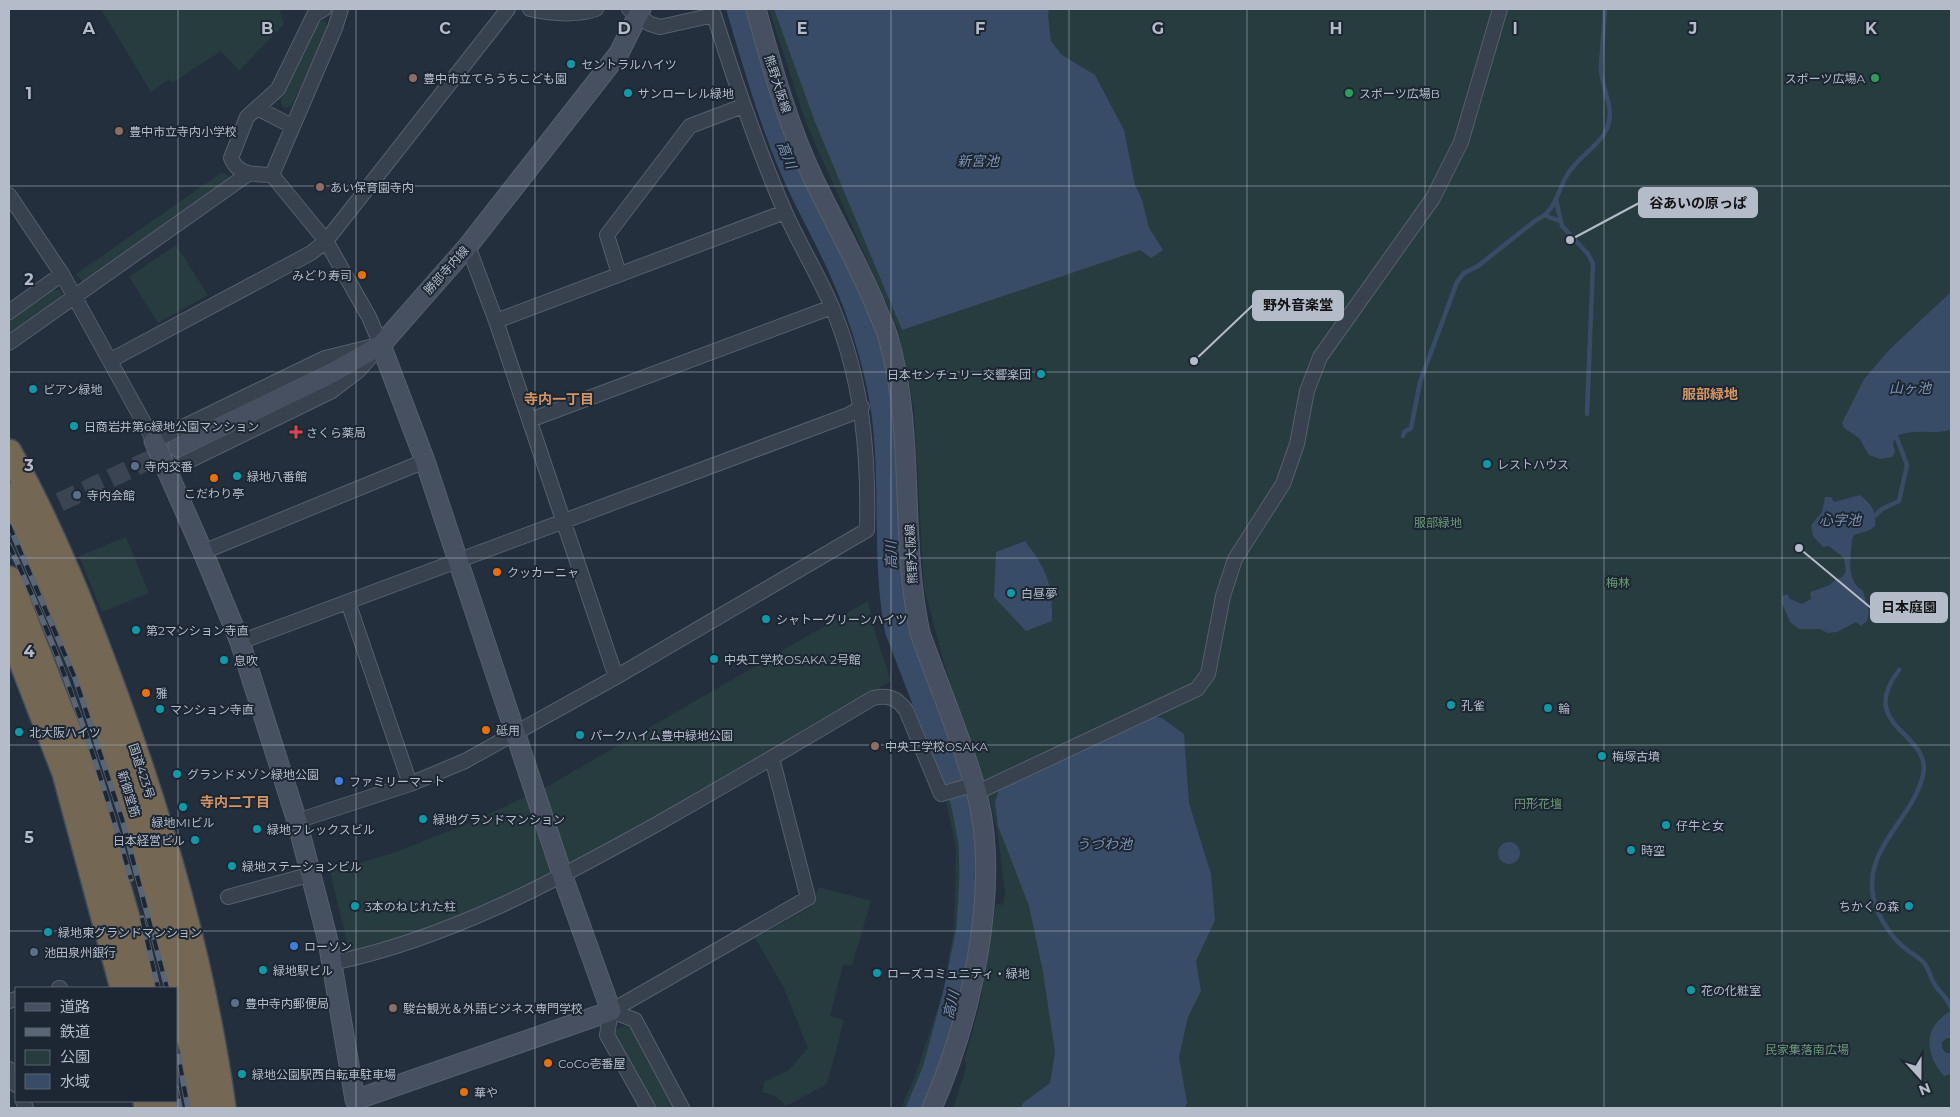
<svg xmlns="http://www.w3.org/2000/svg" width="1960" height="1117" font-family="Montserrat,'Noto Sans JP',sans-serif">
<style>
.green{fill:#263c3f}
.water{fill:#394c67}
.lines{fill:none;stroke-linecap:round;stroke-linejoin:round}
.stream{stroke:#394c67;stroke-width:4.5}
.river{stroke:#394c67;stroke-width:25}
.secondary-tunnel{stroke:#3a4453;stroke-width:19;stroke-dasharray:19 9;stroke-linecap:butt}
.street-casing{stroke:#565f6c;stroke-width:16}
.secondary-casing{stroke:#565f6c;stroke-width:21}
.highway-casing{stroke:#434c59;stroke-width:28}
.street{stroke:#38414e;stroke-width:14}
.secondary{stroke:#465061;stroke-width:19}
.highway{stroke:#746855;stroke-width:25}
.rail-casing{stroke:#5a6575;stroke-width:5.5}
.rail{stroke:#1d2633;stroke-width:4;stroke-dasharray:11;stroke-linecap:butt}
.grid{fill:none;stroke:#b4bcc9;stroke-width:1;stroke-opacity:0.55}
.culture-dot{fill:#0f9aa8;stroke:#1d2633;stroke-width:2}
.education-dot{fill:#8d6e63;stroke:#1d2633;stroke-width:2}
.leisure-dot{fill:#2e9e5b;stroke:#1d2633;stroke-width:2}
.food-dot{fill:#e8710a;stroke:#1d2633;stroke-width:2}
.health-dot{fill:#e0444e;stroke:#1d2633;stroke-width:2}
.service-dot{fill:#5c6f8a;stroke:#1d2633;stroke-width:2}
.shop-dot{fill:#3f7fe0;stroke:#1d2633;stroke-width:2}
.labels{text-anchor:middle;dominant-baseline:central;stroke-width:4;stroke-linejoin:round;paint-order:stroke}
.poi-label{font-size:12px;fill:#b4bcc9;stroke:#1d2633;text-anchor:start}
.street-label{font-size:12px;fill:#b4bcc9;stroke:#1d2633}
.park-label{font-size:12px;fill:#6b9a76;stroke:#1d2633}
.water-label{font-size:14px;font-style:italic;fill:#7c92b1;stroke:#1d2633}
.neighbourhood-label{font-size:14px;font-weight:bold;fill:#d59563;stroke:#1d2633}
.grid-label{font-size:16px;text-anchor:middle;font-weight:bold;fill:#b4bcc9;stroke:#1d2633;stroke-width:4;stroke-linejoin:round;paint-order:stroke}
.leader{fill:none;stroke:#b4bcc9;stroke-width:2}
.callout-dot{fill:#b4bcc9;stroke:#1d2633;stroke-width:2}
.callout{fill:#b4bcc9;stroke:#b4bcc9;stroke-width:2}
.callout-label{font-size:14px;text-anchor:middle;font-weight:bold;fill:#111}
</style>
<rect width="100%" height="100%" fill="#242f3e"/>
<path class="green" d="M 101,9 L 279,9 L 284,24 L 239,71 L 221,51 L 172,83 L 169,79 L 151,92 Z
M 769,9 L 1951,9 L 1951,1108 L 953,1108 L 966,1068 L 965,1058 L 980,1004 L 996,904 L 1003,905 L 1005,893 L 998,837 L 991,803 L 945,667 L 924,587 L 914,408 L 898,329 L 806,123 Z
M 324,20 L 329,27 L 291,107 L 286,108 L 282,106 L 281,100 L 319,22 Z
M 221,173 L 226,174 L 229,178 L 227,183 L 83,283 L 76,274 Z
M 176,245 L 208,295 L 158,323 L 129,277 Z
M 53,289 L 59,290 L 62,294 L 60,300 L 9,335 L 9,320 Z
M 126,537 L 149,593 L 102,612 L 79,556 Z
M 868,601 L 877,639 L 891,681 L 580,861 L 468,914 L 354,952 L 348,946 L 330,872 L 396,852 L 470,823 L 550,785 Z
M 956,797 C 959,812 964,827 967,843 C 973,884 965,929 957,969 L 947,966 L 954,930 L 956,848 L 946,801 Z
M 819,887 L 871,901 L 852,965 L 843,965 L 830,1016 L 844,1020 L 827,1084 L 786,1106 L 777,1097 L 763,1092 L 764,1082 L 789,1070 L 808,1048 L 784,988 L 755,938 L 811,907 Z
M 945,986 L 953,988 L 932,1069 L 915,1108 L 901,1108 L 915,1076 Z
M 630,1024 L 676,1108 L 656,1108 L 613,1031 Z"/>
<path class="water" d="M 774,9 L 1049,9 L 1048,15 L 1051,41 L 1062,55 L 1095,75 L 1124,130 L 1135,185 L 1142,200 L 1149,228 L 1163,250 L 1151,258 L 1140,250 L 902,330 L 815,122 Z
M 1951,292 L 1951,430 C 1931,435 1918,428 1896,436 L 1893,443 L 1895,452 L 1892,457 L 1880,459 L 1869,455 L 1859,438 L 1844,428 L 1842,423 L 1864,379 L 1890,349 Z
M 1860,495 C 1871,504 1877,511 1875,526 L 1870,530 L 1854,535 L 1852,539 C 1851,558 1845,580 1863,591 L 1869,612 L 1867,621 L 1861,626 L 1856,622 L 1837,632 L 1828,633 L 1820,629 L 1799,629 L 1790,622 L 1782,603 L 1782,596 L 1787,594 L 1790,599 L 1802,604 L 1811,599 L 1810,592 L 1830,585 L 1835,580 L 1842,577 L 1846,572 L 1844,558 L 1829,546 L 1823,547 L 1813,536 L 1811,525 L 1822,512 L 1825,497 L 1831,497 L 1834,502 Z
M 1025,541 C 1047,570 1053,584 1052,621 L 1026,631 L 994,597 L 996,552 Z
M 1151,716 L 1162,718 L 1184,734 L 1189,803 L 1211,874 L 1215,920 L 1196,961 L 1201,991 L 1188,1017 L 1179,1057 L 1187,1102 L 1185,1108 L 1021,1108 L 1023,1103 L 1050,1083 L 1055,1052 L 1043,972 L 1029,906 L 998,826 L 995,802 L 999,790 Z
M1498 853a11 11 0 1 1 22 0a11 11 0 1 1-22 0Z
M 1951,1011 L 1951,1038 L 1947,1038 L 1942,1042 L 1942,1048 L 1946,1053 L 1951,1053 L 1951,1074 L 1944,1076 C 1924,1054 1923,1026 1951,1011 Z"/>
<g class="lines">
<path class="stream" d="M 1556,200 L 1562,226 L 1588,254 L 1593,264 L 1587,414
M 1546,216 L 1560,221
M 1403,436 L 1404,432 L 1411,428 L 1420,382 L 1457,282 L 1464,273 L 1478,266 L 1536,220 C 1555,212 1557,193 1566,177 C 1575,159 1596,148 1604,134 C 1619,110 1600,90 1601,66 C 1602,47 1604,28 1605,9
M 1876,515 L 1882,509 L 1899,501 L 1907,465 L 1896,436
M 1899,670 C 1855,727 1933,733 1923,775 C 1912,823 1855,852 1877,910 C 1883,924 1894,940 1906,949 C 1912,954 1919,957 1924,963 C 1929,969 1930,977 1934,983 C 1939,993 1947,996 1951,1008"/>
<path class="river" d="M 739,9 C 756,66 772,123 796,177 C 811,211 830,242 844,276 C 859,309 870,345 878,380 C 897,462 882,547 897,629 L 963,801 L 971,842 L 972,875 L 969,929 L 955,996 L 935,1070 L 919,1108"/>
<path class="secondary-tunnel" d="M 9,526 L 175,448"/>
<defs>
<path id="street" d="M 324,9 L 314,15 L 278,89 L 247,117 L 231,158 C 238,176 256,174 272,175 L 335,28 L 341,9
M 530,9 C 552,14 575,16 596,9
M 257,108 L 292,126
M 272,175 L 326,241 L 369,317 L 381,345
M 9,195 L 62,274 L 154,441 L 325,358 L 374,346
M 468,246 L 496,321 L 616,677
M 619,274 L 607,235 L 690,126 L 743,106
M 9,312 L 62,274
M 496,321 L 785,212
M 9,343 L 248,174
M 111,360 L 311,253 L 326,241 L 508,9
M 530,420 L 832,307
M 168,471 L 332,391 L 358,371 L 374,353
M 203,552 L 425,461
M 348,602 L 410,784
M 240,642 L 848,415 L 862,407
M 297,821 L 410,784 L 465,761 L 616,677 L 867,530 C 869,453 862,378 832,307 C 818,274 799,244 785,212 C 757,148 735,82 714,15 L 660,27 L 650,24 L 629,9
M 228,897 L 312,874
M 332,963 C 450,938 553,882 657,824 C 729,783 801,741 873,698 C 888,695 896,697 906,710 L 941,794 L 965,787 L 984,789 L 1197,689 L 1208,674 L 1223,596 L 1235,559 L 1283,484 L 1297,444 L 1307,391 L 1320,357 L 1433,198 L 1461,142 L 1500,9
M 59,988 L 60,988
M 9,1001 L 16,999
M 611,1011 L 808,898 L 772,758
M 611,1011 L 635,1020 L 682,1108
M 611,1011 L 607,1035 L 648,1108
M 9,1069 L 16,1085
M 23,1101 L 26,1108"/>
<path id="secondary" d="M 756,9 C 772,67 788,126 814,180 C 834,221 856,260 874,302 C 878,314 885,325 888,337 C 916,433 899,536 920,633 C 938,684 960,735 975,787 C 1003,882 971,1019 932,1108
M 154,441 L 203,552 L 240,642 L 297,821 L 328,941 L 355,1100 L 611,1011 L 563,877 L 425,461 L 381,345
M 178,447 L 332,373 L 381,345 L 468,246 L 619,53 L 641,9"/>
<path id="highway" d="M 9,452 C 53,531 86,615 117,700 C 165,832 204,969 223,1108
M 9,495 L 26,526 L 71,630 L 136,817 L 181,989 L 202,1108
M 9,579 L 87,779 L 127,918 L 144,988
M 9,628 L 65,773 L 123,988
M 146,1101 L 147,1108
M 165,1101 L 166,1108"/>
</defs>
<use href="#street" class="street-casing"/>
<use href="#secondary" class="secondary-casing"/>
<use href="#highway" class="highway-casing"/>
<use href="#street" class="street"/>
<use href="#secondary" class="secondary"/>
<use href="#highway" class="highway"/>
<defs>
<path id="rail" d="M 9,525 L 75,678 L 122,819 L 167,988
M 9,545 C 60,651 99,765 131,879
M 142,918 L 158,988
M 176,1043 L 188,1108
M 176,1088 L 180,1108"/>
</defs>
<use href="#rail" class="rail-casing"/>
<use href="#rail" class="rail"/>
</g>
<path class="grid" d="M 178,9 L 178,1108M 356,9 L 356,1108M 535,9 L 535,1108M 713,9 L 713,1108M 891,9 L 891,1108M 1069,9 L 1069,1108M 1247,9 L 1247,1108M 1425,9 L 1425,1108M 1604,9 L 1604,1108M 1782,9 L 1782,1108M 9,186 L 1951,186M 9,372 L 1951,372M 9,558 L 1951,558M 9,745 L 1951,745M 9,931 L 1951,931"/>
<g class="culture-dot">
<circle cx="571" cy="64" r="5"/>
<circle cx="628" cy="93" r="5"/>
<circle cx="1041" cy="374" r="5"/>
<circle cx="33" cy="389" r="5"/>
<circle cx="74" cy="426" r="5"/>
<circle cx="1487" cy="464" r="5"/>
<circle cx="237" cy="476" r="5"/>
<circle cx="1011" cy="593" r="5"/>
<circle cx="766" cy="619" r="5"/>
<circle cx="136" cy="630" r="5"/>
<circle cx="714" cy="659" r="5"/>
<circle cx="224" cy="660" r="5"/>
<circle cx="1451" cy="705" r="5"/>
<circle cx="1548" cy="708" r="5"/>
<circle cx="160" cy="709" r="5"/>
<circle cx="19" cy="732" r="5"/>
<circle cx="580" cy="735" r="5"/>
<circle cx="1602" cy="756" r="5"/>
<circle cx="177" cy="774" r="5"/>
<circle cx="183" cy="807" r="5"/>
<circle cx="423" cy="819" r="5"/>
<circle cx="1666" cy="825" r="5"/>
<circle cx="257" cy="829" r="5"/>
<circle cx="195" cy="840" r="5"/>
<circle cx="1631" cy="850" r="5"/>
<circle cx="232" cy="866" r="5"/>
<circle cx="355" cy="906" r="5"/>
<circle cx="1909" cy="906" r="5"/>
<circle cx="48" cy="932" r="5"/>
<circle cx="263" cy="970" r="5"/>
<circle cx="877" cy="973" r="5"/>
<circle cx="1691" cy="990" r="5"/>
<circle cx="242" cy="1074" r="5"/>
</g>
<g class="education-dot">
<circle cx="413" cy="78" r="5"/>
<circle cx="119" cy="131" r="5"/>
<circle cx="320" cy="187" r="5"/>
<circle cx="875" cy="746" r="5"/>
<circle cx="393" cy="1008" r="5"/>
</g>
<g class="leisure-dot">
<circle cx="1875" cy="78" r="5"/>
<circle cx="1349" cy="93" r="5"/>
</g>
<g class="food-dot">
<circle cx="362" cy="275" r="5"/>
<circle cx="214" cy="478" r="5"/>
<circle cx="497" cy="572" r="5"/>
<circle cx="146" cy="693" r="5"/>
<circle cx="486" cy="730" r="5"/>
<circle cx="548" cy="1063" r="5"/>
<circle cx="464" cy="1092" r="5"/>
</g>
<path class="health-dot" d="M293.5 424.5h5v5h5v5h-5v5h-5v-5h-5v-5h5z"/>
<g class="service-dot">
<circle cx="135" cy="466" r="5"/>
<circle cx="77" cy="495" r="5"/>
<circle cx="34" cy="952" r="5"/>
<circle cx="235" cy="1003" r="5"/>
</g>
<g class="shop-dot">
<circle cx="339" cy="781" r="5"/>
<circle cx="294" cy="946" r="5"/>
</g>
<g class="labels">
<g class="poi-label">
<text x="581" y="64">セントラルハイツ</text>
<text x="423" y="78">豊中市立てらうちこども園</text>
<text x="1865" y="78" text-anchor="end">スポーツ広場A</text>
<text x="638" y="93">サンローレル緑地</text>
<text x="1359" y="93">スポーツ広場B</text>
<text x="129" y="131">豊中市立寺内小学校</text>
<text x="330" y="187">あい保育園寺内</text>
<text x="352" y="275" text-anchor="end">みどり寿司</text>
<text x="1031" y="374" text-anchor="end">日本センチュリー交響楽団</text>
<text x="43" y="389">ビアン緑地</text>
<text x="84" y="426">日商岩井第6緑地公園マンション</text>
<text x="306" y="432">さくら薬局</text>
<text x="1497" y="464">レストハウス</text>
<text x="145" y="466">寺内交番</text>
<text x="247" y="476">緑地八番館</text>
<text x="214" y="493" text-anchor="middle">こだわり亭</text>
<text x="87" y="495">寺内会館</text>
<text x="507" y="572">クッカーニャ</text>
<text x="1021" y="593">白昼夢</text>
<text x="776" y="619">シャトーグリーンハイツ</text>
<text x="146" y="630">第2マンション寺直</text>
<text x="724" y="659">中央工学校OSAKA 2号館</text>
<text x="234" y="660">息吹</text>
<text x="156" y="693">雅</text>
<text x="1461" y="705">孔雀</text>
<text x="1558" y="708">輪</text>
<text x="170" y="709">マンション寺直</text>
<text x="496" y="730">砥用</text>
<text x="29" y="732">北大阪ハイツ</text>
<text x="590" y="735">パークハイム豊中緑地公園</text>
<text x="885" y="746">中央工学校OSAKA</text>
<text x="1612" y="756">梅塚古墳</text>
<text x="187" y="774">グランドメゾン緑地公園</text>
<text x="349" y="781">ファミリーマート</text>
<text x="433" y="819">緑地グランドマンション</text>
<text x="183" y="822" text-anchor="middle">緑地MIビル</text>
<text x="1676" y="825">仔牛と女</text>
<text x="267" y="829">緑地フレックスビル</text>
<text x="185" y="840" text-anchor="end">日本経営ビル</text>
<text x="1641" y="850">時空</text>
<text x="242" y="866">緑地ステーションビル</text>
<text x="365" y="906">3本のねじれた柱</text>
<text x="1899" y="906" text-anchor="end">ちかくの森</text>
<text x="58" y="932">緑地東グランドマンション</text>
<text x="304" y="946">ローソン</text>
<text x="44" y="952">池田泉州銀行</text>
<text x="273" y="970">緑地駅ビル</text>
<text x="887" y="973">ローズコミュニティ・緑地</text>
<text x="1701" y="990">花の化粧室</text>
<text x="245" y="1003">豊中寺内郵便局</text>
<text x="403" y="1008">駿台観光＆外語ビジネス専門学校</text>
<text x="558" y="1063">CoCo壱番屋</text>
<text x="252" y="1074">緑地公園駅西自転車駐車場</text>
<text x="474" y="1092">華や</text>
</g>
<g class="street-label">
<text transform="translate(778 84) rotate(72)">熊野大阪線</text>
<text transform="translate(446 270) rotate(-48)">勝部寺内線</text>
<text transform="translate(911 554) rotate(-93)">熊野大阪線</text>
<text transform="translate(142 771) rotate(72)">国道423号</text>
<text transform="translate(129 794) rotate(73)">新御堂筋</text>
</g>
<g class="park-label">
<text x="1438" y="522">服部緑地</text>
<text x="1618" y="582">梅林</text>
<text x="1538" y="803">円形花壇</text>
<text x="1807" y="1049">民家集落南広場</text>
</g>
<g class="water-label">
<text transform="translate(787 155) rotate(68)">高川</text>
<text x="978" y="161">新宮池</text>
<text x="1910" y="388">山ヶ池</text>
<text x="1840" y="520">心字池</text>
<text transform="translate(891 555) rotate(-91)">高川</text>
<text x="1104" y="844">うづわ池</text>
<text transform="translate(951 1005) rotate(-77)">高川</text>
</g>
<g class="neighbourhood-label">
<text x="1710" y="394">服部緑地</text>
<text x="559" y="399">寺内一丁目</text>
<text x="235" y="802">寺内二丁目</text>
</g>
</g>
<g class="grid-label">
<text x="89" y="34">A</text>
<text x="267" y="34">B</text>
<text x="445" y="34">C</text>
<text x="624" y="34">D</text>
<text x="802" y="34">E</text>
<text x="980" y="34">F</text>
<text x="1158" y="34">G</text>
<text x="1336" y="34">H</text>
<text x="1515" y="34">I</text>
<text x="1693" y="34">J</text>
<text x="1871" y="34">K</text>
<text x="29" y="99">1</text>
<text x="29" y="285">2</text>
<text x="29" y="471">3</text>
<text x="29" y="657">4</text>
<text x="29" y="843">5</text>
</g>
<path class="leader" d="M1570 240L1639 203M1194 361L1253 305M1799 548L1871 608"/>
<g class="callout-dot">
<circle cx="1570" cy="240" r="5"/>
<circle cx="1194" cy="361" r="5"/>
<circle cx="1799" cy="548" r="5"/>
</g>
<g class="callout">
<rect x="1639" y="188" width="118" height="29" rx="5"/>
<rect x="1253" y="291" width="90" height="29" rx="5"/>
<rect x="1871" y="593" width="76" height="29" rx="5"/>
</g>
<g class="callout-label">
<text x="1698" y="208">谷あいの原っぱ</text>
<text x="1298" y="310">野外音楽堂</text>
<text x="1909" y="612">日本庭園</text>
</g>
<rect width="1960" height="1117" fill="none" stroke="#b4bcc9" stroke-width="20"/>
<rect x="15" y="987" width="162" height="115" fill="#1d2633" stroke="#59626f"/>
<rect x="25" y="1003" width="25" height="8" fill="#465061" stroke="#59626f"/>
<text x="60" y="1012" font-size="15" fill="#b4bcc9">道路</text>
<rect x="25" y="1028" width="25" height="8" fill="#5a6575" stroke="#59626f"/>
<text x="60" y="1037" font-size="15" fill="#b4bcc9">鉄道</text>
<rect x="25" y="1050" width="25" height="15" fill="#263c3f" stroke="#59626f"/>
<text x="60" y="1062" font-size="15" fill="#b4bcc9">公園</text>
<rect x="25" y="1074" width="25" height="15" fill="#394c67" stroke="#59626f"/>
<text x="60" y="1087" font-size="15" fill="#b4bcc9">水域</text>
<g transform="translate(1920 1077) rotate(159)" stroke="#1d2633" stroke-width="4" paint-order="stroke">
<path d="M0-4L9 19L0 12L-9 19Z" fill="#b4bcc9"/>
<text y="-8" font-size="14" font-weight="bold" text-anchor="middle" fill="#b4bcc9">N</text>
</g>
</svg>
